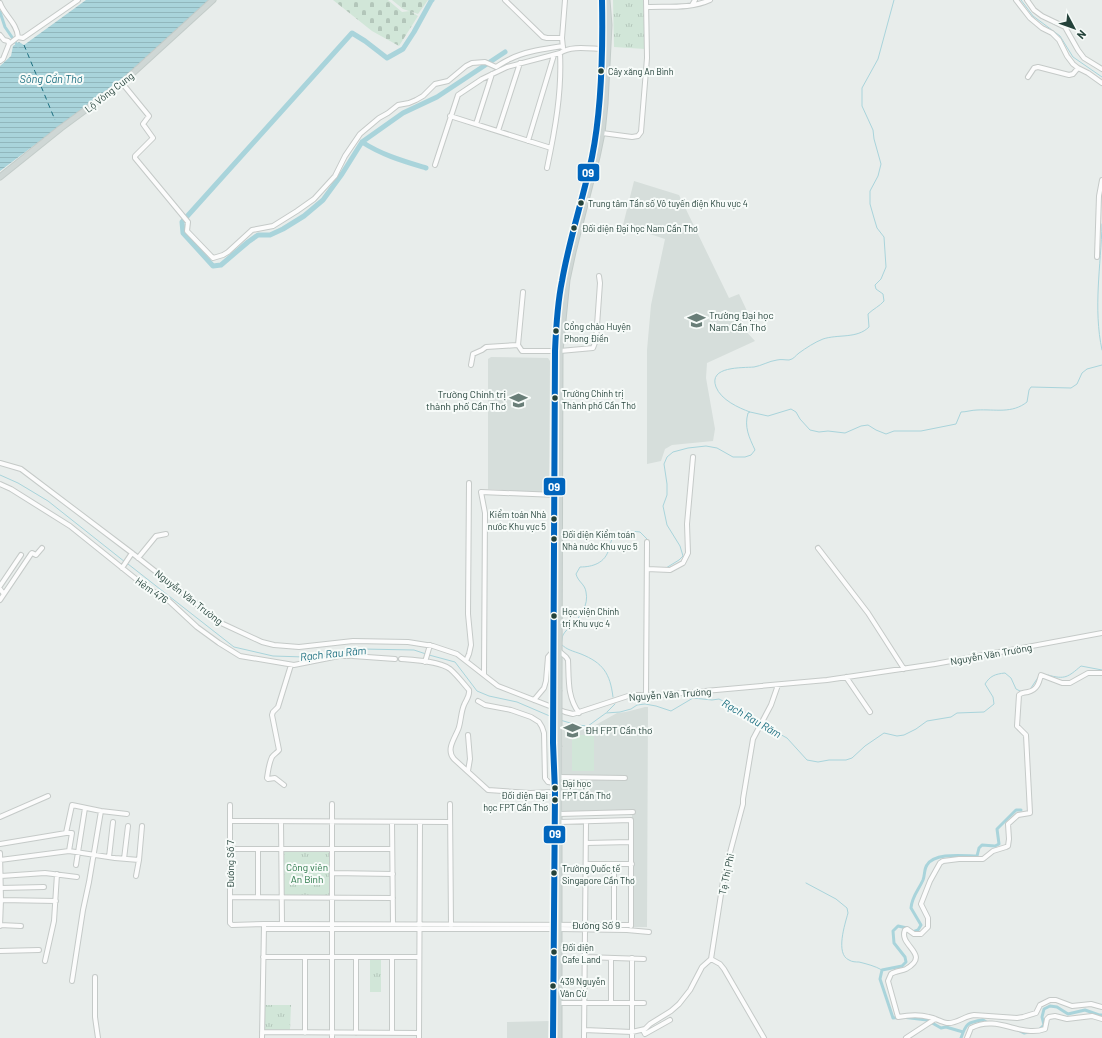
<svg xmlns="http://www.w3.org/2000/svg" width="1102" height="1038" font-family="Barlow,sans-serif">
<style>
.built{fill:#d6dedb}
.grass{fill:url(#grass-tufts)}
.cemetery{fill:url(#cemetery-stones)}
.pitch{fill:#d1e6d8}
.water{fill:url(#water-rules)}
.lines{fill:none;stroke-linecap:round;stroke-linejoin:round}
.stream{stroke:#a9d4db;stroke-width:1}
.canal{stroke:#a9d4db;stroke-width:3}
.river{stroke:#a9d4db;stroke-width:5}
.ferry{stroke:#1c6f80;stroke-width:1;stroke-dasharray:5 4;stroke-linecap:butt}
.minor-casing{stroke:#c5cac8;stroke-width:6}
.major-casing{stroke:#c3ccc9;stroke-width:7}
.minor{stroke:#fcfcfc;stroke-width:4}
.major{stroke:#cfd7d5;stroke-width:5}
.major-bridge-casing{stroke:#c3ccc9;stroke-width:7;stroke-linecap:butt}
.major-bridge{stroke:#cfd7d5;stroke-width:5}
.bus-1-casing{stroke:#f7fbf9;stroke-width:9}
.bus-1{stroke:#0065bd;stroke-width:6}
.bus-dot{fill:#24423a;stroke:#f7fbf9;stroke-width:1.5}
.labels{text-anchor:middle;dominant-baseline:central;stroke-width:4;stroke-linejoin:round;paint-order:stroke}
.bus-label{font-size:9px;fill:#24423a;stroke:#f7fbf9;text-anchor:start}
.street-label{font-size:10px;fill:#24423a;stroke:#f7fbf9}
.poi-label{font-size:10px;fill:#24423a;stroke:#f7fbf9;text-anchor:start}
.park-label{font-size:10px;fill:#2d7a4b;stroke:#f7fbf9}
.water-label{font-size:11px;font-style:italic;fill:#1c6f80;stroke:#f7fbf9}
.line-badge{stroke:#f7fbf9;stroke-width:1.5}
.badge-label{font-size:11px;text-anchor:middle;font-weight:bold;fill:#fff}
</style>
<defs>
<pattern id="grass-tufts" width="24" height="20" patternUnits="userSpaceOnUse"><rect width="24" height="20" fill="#d1e6d8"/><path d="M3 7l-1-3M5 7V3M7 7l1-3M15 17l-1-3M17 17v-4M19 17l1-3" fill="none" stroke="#b3c6ba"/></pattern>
<pattern id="cemetery-stones" width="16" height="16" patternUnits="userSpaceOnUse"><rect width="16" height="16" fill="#d1e6d8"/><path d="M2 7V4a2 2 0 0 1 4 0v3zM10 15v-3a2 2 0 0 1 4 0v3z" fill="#b3c6ba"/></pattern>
<pattern id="water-rules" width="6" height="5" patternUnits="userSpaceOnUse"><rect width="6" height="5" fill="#a9d4db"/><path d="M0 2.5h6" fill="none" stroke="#91b7bd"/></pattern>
</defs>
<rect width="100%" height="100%" fill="#e8edeb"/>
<path class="built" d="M 634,181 L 679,195 L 729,298 L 739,294 L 748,313 L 743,316 L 742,327 L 755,341 L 707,363 L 706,378 L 715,429 L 713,441 L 672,445 L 665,449 L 661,461 L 647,464 L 647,350 L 651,305 L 665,239 L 623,225 Z
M 491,357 L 548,358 L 550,361 L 549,486 L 543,493 L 488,489 L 488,359 Z
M 645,707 L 648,707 L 647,927 L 631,927 L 632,814 L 563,814 L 563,725 L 576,727 L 592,727 L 617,713 L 626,712 Z
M 549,1021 L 548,1038 L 507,1038 L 507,1022 Z"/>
<path class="grass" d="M 613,0 L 644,0 L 645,21 L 645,49 L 614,47 Z
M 284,851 L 330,851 L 330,895 L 284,895 Z
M 370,959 L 381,959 L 381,992 L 370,992 Z
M 265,1005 L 291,1005 L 290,1030 L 265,1030 Z"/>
<path class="cemetery" d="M 333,0 L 388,0 L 402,12 L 410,11 L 418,16 L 399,46 L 372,31 Z
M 392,0 L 428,0 L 418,14 L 403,9 Z"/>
<path class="pitch" d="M 572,735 L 594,735 L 594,771 L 572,771 Z"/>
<path class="water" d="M 86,0 L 209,0 L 121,80 L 0,171 L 0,66 L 11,56 L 13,46 L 19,42 L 24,45 Z"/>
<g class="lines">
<path class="stream" d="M 1021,0 L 1033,16 L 1060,36 L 1073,57 L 1102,77
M 1102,224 C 1101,266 1093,308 1102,350
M 750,412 L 768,416 L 791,409 L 796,412 L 800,419 L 810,430 L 819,432 L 828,431 L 845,433 L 861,426 L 868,425 L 876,430 L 886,434 L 894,431 L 921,431 L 956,424 L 961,412 C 966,412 972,410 977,410 C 995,409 1012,414 1027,402 L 1029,390 L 1031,387 L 1071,388 L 1077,384 L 1082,373 L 1087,369 L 1102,365
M 0,475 L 18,483 L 48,501 L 125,562
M 128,564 L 234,647 L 273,656 L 305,657 L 362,649 L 414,650 L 426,654
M 666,568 L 679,560 L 683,556 L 680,546 L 667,525 L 663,506 L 667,495 L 667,484 L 664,464 L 667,457 L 673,452 L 688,448 L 706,446 L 717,448 L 733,457 L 745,457 L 751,455 L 755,450 C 749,437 744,427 748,413 L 750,412 C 739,408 721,400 716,387 C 708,366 742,368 754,367 C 761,366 769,361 777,360 C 781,359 785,360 789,360 C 794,359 795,356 799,353 C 806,348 815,342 823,339 C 838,334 857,339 869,327 L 868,314 C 873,309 880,306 884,301 L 883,294 L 876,289 L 875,285 L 881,279 L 886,267 L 884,237 L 877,228 L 874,218 L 870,204 L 870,191 L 878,176 L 881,164 L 874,139 L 873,130 L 862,106 L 862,88 L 878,59 L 894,0
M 429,655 L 455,662 L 477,691 L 489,696 L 517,702 L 552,717
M 1048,675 C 1065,680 1068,677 1081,666 L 1102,670
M 1031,688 L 1039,676
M 613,697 C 610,673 603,663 581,654 C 573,651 567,650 561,644 C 562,641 562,637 563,635 C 565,631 569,628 572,625 C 580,617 589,605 586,592 C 585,584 578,582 576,574 L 580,567 C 593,567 605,563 609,549 C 611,545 610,540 614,537 C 620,530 632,531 640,532 L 648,540
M 607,712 L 615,704
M 560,720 L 577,725 L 588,726 L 606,713 L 620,712 L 631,709 L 637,705 L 645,704 L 656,706 L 671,711 L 693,698 L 712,700 L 719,699 L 745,712 L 760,724
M 763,725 L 787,738 L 807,760 L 818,762 L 829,760 L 846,760 L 852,758 L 865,746 L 884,733 L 897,736 L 904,735 L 916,729 L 927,721 L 951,717 L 957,713 L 984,712 L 994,704 L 993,697 L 985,684 C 990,676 995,674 1005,673 L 1011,678 L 1016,689 L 1022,692
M 806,883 L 836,899 L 847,908 L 848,913 C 845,924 835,954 849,960 C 852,962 856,962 859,962 C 867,964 875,966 882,970"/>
<path class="canal" d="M 0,12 L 5,27 L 18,46
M 1040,1029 L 1044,1025 L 1042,1017 L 1044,1009 L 1050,1006 L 1057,1007 L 1068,1014 L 1085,1010 L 1099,1015 L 1102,1015
M 1018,1030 L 1024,1033 L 1029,1032
M 963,1032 L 946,1027 L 941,1028 L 927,1020 L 902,1017 L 893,1018 L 880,979 L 882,970 L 902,966 L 906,962 L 905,957 L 894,943 L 893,931 L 898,926 L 907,928 L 913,932 L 918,930 L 921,925 L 911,908 C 912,896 918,891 923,880 C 925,875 924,869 927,865 C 935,852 964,856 977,856 L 979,848 L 982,845 L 995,846 L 999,844 L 997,829 L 1016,810 L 1021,810
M 961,1038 C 966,1023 968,1022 983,1020 L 988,1023"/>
<path class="river" d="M 432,0 L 431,1 L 414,32 L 403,49 L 387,58 L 365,41 L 352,33 L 182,222 L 183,233 L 213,266 L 221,265 L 248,242 L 258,235 L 270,235 L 283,229 L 304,216 L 323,200 L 342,174 L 362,142 L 403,113 L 437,97 L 505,52
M 362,142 C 382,155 403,161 426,168"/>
<path class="ferry" d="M 24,45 L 55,120"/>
<defs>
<path id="minor" d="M 505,0 L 543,37 L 547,38 L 562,38 L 563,48
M 1016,0 L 1030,18 L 1042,28 L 1052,33 L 1059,40 L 1067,56 L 1073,64 L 1078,68
M 1027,0 L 1034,10 L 1042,16 L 1065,27 L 1078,50 L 1084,58 L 1102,69
M 0,3 C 4,15 17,23 18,37
M 692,5 L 695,0
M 647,7 C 667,6 691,9 710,0
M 0,35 L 4,40 L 8,41 L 9,44
M 562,38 L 565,0
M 0,61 L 3,59 L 9,44 L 18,37 L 23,38 L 78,0
M 1028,77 L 1034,68 L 1038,67 L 1069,75 L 1073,74 L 1078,68 L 1088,73 L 1102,83
M 122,83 L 149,116 L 143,124 L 153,138 L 135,156 L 135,158 L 188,222 L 187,231 L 213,258 L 223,255 L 228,252 L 252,230 L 273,226 L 297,211 L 314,199 L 335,176 L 345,156 L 360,134 L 379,118 L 388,113 L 398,105 L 409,103 L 416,100 L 423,96 L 435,84 L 448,81 L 466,66 L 472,63 L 485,62 L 496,67 C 501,64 505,61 510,59 C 526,51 545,49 563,46
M 450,116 L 551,148
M 476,124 L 492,74
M 498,131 L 520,63
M 602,133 L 632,137 L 638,136 L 641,132 L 647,58 L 646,0
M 528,141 L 554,55
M 435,165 L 458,95 L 482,79 L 507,67 L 560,53 C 571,45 591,49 604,49
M 547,168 C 555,130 562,92 560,53
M 1097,257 L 1099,196 L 1102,180
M 523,292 L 518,345 L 522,351 L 560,351 L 593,348 L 596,340 L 600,283 L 599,276
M 471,365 L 473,354 L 482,350 L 486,347 L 518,345
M 0,463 L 21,469 L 132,553 L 221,623 L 262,642 L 274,645 L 299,647 L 353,641 L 408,642 L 433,646 L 457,654 L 498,686 L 565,712 L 573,714 L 631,695 L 660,695 L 827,680 L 935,664 L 1102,633
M 0,484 L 11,489 L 70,526 L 146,587 L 169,601 L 197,627 L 219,643 L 240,656 L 294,665 L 339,656 L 349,656
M 818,548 L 868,613 L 904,669
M 138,558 L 156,536 L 166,534
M 122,568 L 132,553
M 647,569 L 670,570 L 683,563 L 688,553 L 687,524 L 693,457
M 0,586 L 21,555
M 0,589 L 4,594
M 0,600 L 31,554 L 32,553 L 36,555 L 42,548
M 559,651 L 566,657 L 568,660 C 569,679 567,697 579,713
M 353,656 L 395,659
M 401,659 C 414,660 439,661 450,669 C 457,675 463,683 469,690 C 470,696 466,700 464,705 C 461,712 461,720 459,727 C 456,737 445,749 454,759 L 488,790 L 530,793 L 555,792
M 466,661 L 469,654 L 471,645 L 468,614 L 469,483
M 425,662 L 430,645
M 1102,673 L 1088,673 L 1070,683 L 1062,683 L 1041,675 C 1039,683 1037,690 1028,692 C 1024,693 1022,692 1019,695 L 1017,726 L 1026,735 L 1030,813 L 1018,815 L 1008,824 L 1009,839 L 1008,846 L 1006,847 L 993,851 L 983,859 L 959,859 L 943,861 L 940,863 L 930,881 L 921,904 L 928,918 L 928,927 L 921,934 L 914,934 L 907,929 L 905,930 C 898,946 932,954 906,969 C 901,971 895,971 891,974 L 888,981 L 898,1017 C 908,1015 919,1014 929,1017 C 935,1018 941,1022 947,1023 C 957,1024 964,1016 974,1015 L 1017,1018 L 1023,1017 L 1036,1013 L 1040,1005 L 1050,1000 L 1056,1000 L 1072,1006 L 1091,1004 L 1102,1007
M 484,674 L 485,513 L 481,492 L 557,495
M 846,677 L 870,712
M 646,695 L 647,542
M 534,700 L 544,688 L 546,681 L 548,657 L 554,650
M 478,701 L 485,705 L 511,710 L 531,717 L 539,722 L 542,727 L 544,733 L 545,778 L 548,782 L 554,783
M 468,771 L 470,759 L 468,735
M 559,777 L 625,778
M 284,785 L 275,778 L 268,779 L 267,778 C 268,771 269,763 272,757 C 274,754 277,753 279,750 L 272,715 L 273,712 L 278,707 L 291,665
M 450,804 L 451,926
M 230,805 L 230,923 L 232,925 L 264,924 L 631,925
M 559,814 L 633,812
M 0,817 L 48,796
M 230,821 L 450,822
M 281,822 L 282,924
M 392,822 L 393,924
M 559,822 L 631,820 L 631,926
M 66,833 L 72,833 L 69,851
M 586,843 L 631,842
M 0,844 L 66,833 L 72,805 L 101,811 L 127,814
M 230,849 L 392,849
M 0,853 L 1,900 L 0,926
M 109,857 L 113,822
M 124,859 L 128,826
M 0,860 L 69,851 L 115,858 L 139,860 L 142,826
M 586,864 L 632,864
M 76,865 L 85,808
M 332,873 L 393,874
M 1,876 L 45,873 L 77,877
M 136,876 L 139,860
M 1,888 L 44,887
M 230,897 L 393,898
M 258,897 L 258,849
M 1,900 L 56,901
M 0,925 L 21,926
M 614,925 L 614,864
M 264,929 L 560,929 L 627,930 L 649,932
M 0,951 L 39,950
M 263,957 L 419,957
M 392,957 L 392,1033
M 585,957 L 644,959
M 611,958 L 611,1003
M 632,958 L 632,1038
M 711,959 L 720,964 L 724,969 L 764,1038
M 45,961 L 54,921 L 57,874
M 95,977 L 95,1017 L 98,1038
M 72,981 L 83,910 L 89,882 L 101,811
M 559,1003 L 644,1003
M 584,1030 L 632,1032 L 645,1029 L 650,1024 L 671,1011 L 679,1004 L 690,990 L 702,967 L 711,959 L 724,875 L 743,804 L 743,799 L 753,739 L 771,705 L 778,685
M 643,1030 L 645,1034 L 670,1020
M 262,1032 L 419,1033
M 305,1033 L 305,957
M 356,1033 L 356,957
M 262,1038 L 264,926
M 332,1038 L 332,804
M 419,1038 L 420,822
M 584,1038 L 586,822
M 906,1038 L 935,1019
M 967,1038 L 971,1028 C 998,1014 1020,1038 1045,1029 L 1047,1019 L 1049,1017 L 1055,1016 L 1067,1019 L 1092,1016 L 1102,1019"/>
<path id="major" d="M 0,177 L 61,128 L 122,83 L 213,0
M 554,687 L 555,351 L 558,304 L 562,280 L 592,156 L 599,104 L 603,49 L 602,0
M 559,690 L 560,351 L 567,280 L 573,252 L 597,157 L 602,133 L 605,104 L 609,25 L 607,0
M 553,743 L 555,792 L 553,1038
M 559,747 L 559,1038"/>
</defs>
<use href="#minor" class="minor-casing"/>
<use href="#major" class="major-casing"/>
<use href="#minor" class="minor"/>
<use href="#major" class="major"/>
<defs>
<path id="major-bridge" d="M 553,743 L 554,687
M 559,747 L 559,690"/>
</defs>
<use href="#major-bridge" class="major-bridge-casing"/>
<use href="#major-bridge" class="major-bridge"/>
<defs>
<path id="bus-1" d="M 553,1038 L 555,792 L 553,743 L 555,351 C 556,328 557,305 562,281 C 569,240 583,199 592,157 C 602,107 603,51 602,0"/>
</defs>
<use href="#bus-1" class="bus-1-casing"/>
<use href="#bus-1" class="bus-1"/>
</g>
<defs>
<symbol id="university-bare" viewBox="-9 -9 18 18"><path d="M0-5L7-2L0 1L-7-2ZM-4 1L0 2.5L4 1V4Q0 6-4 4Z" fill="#697e78" stroke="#f7fbf9" stroke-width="2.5" paint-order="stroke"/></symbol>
</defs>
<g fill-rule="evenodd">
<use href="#university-bare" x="684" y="308" width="25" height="25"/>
<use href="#university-bare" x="506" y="388" width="25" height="25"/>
<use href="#university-bare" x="560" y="718" width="25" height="25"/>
</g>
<g class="bus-dot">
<circle cx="601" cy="71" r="3.5"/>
<circle cx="581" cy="203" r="3.5"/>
<circle cx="574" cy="228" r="3.5"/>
<circle cx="556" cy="331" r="3.5"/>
<circle cx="555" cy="398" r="3.5"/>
<circle cx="554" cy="519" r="3.5"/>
<circle cx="554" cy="539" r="3.5"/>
<circle cx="554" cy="616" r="3.5"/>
<circle cx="555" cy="788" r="3.5"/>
<circle cx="555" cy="800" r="3.5"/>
<circle cx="554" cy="873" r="3.5"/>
<circle cx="554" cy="952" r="3.5"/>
<circle cx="553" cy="986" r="3.5"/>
</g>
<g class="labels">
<g class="bus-label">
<text x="608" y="71">Cây xăng An Bình</text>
<text x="588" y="203">Trung tâm Tần số Vô tuyến điện Khu vực 4</text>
<text x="582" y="228">Đối diện Đại học Nam Cần Thơ</text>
<text x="564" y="326">Cổng chào Huyện<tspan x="564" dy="12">Phong Điền</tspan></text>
<text x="562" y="393">Trường Chính trị<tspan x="562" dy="12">Thành phố Cần Thơ</tspan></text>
<text x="546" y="514" text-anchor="end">Kiểm toán Nhà<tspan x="546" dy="12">nước Khu vực 5</tspan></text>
<text x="562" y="534">Đối diện Kiểm toán<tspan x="562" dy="12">Nhà nước Khu vực 5</tspan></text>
<text x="562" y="611">Học viện Chính<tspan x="562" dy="12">trị Khu vực 4</tspan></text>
<text x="562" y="783">Đại học<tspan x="562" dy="12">FPT Cần Thơ</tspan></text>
<text x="548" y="795" text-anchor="end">Đối diện Đại<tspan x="548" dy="12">học FPT Cần Thơ</tspan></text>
<text x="562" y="868">Trường Quốc tế<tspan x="562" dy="12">Singapore Cần Thơ</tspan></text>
<text x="562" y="947">Đối diện<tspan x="562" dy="12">Cafe Land</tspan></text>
<text x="560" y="981">439 Nguyễn<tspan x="560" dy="12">Văn Cừ</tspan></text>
</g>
<g class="street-label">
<text transform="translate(109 92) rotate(-38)">Lộ Vòng Cung</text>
<text transform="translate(152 590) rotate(35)">Hẻm 476</text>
<text transform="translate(189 597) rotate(38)">Nguyễn Văn Trường</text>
<text transform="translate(991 654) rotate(-10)">Nguyễn Văn Trường</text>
<text transform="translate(670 694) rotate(-4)">Nguyễn Văn Trường</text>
<text transform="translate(230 864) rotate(-90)">Đường Số 7</text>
<text transform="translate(726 874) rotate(-78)">Tạ Thị Phi</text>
<text x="596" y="925">Đường Số 9</text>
</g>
<g class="poi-label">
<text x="709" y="315">Trường Đại học<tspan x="709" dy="12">Nam Cần Thơ</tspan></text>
<text x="506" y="394" text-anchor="end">Trường Chính trị<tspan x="506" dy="12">thành phố Cần Thơ</tspan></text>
<text x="585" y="730">ĐH FPT Cần thơ</text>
</g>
<g class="park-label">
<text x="307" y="867">Công viên<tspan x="307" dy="12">An Bình</tspan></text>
</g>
<g class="water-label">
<text x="51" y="78">Sông Cần Thơ</text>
<text transform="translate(333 653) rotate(-6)">Rạch Rau Răm</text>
<text transform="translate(752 718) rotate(30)">Rạch Rau Răm</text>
</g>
</g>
<g class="line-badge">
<rect x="577" y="163" width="23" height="19" rx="4" fill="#0065bd"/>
<rect x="543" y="477" width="23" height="19" rx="4" fill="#0065bd"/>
<rect x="543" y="825" width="23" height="19" rx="4" fill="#0065bd"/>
</g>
<g class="badge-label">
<text x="588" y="177">09</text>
<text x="554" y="491">09</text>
<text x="555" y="838">09</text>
</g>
<g transform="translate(1074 28) rotate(131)" stroke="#f7fbf9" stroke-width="3" paint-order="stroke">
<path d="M0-3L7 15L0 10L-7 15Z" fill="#24423a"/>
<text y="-6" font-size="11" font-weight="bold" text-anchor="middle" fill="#24423a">N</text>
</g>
</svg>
